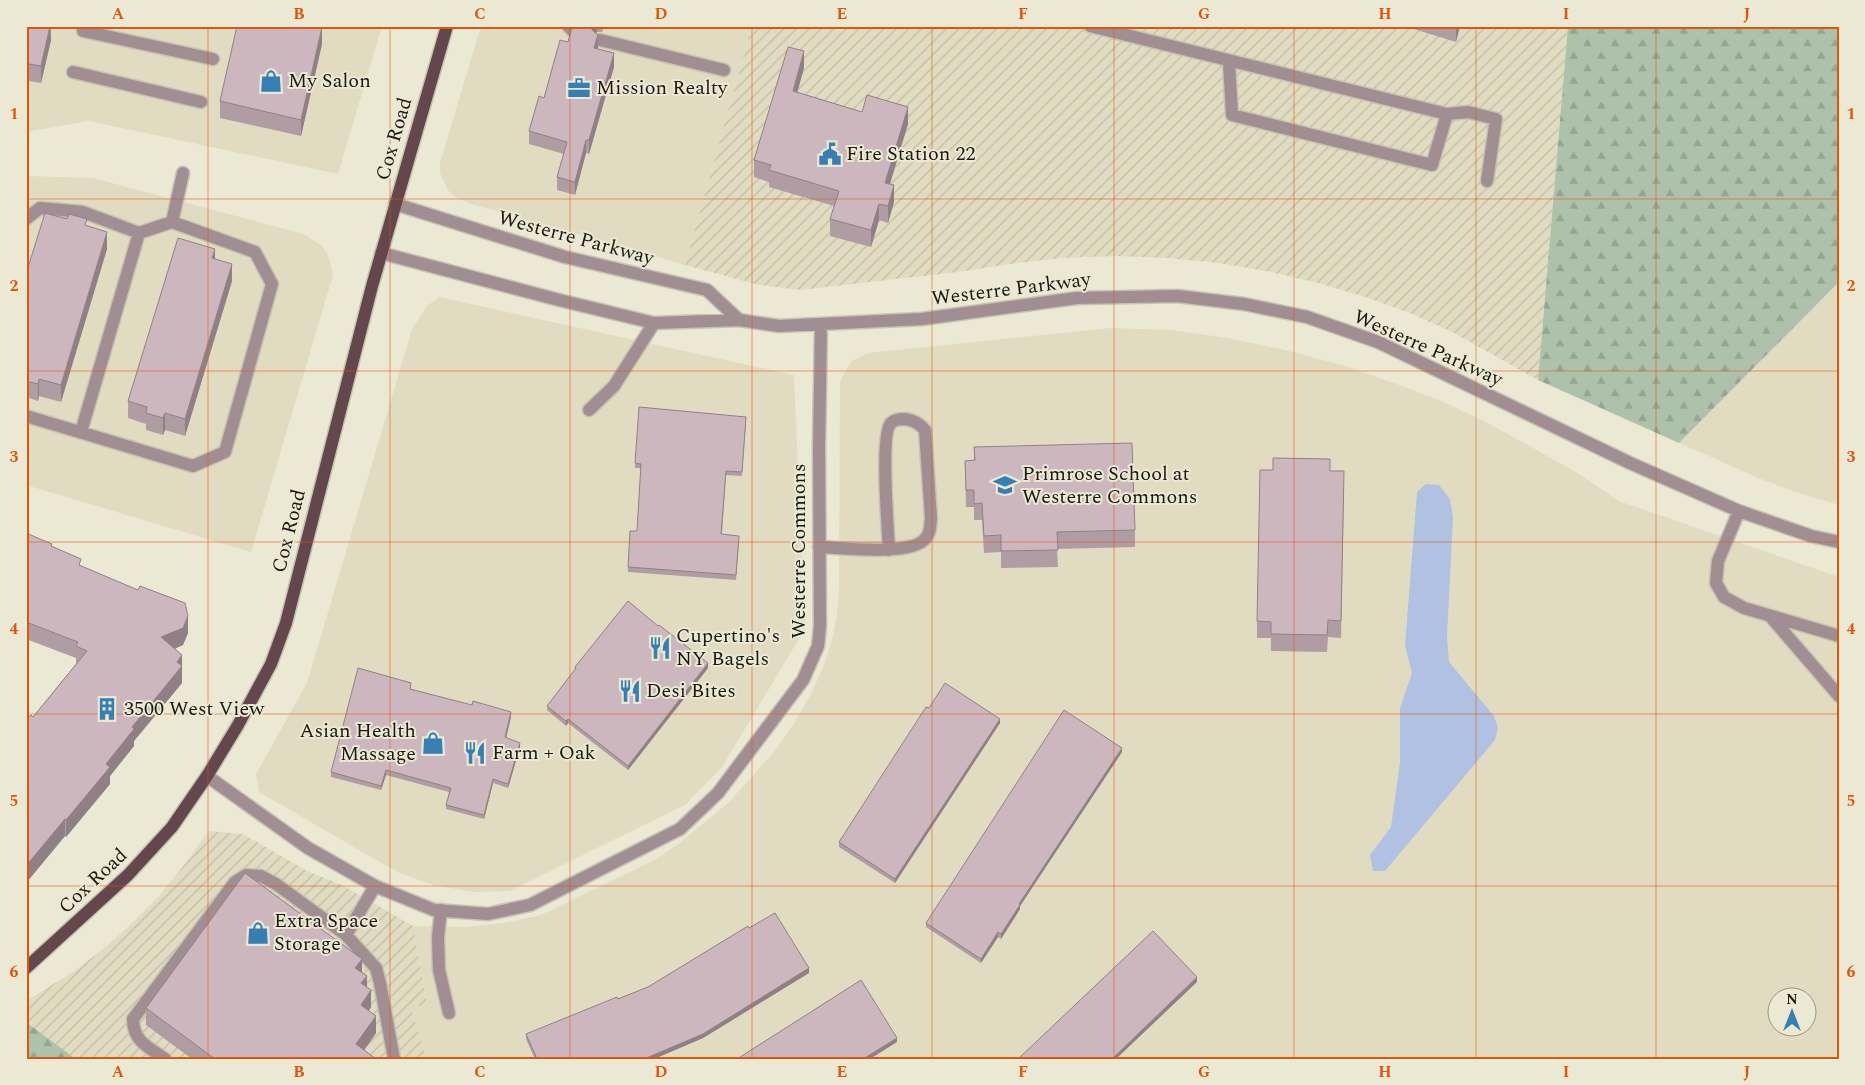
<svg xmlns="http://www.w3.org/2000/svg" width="1865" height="1085" font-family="Spectral,serif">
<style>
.built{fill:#e1dcc1;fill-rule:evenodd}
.industrial{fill:url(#industrial-furrows)}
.forest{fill:url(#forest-firs)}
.water{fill:#b1c1e1}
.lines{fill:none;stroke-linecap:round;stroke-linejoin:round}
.minor-casing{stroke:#c5c3b1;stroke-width:15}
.major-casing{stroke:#c5c3b1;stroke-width:15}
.minor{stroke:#a08e92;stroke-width:12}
.major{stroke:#64464d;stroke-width:12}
.wall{fill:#b09da4}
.shaded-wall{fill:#908086}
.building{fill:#cdb7bf;stroke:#908086}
.grid{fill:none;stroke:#de560c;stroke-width:1;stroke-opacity:0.55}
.labels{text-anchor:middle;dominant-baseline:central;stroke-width:4;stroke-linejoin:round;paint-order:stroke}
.poi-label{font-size:20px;fill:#1a1912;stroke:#ebe8d4;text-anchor:start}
.street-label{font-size:20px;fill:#1a1912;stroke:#ebe8d4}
.neatline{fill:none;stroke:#de560c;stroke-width:2}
.grid-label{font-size:16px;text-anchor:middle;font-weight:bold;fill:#de560c}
</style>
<defs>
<pattern id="industrial-furrows" width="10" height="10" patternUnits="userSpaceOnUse" patternTransform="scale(1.25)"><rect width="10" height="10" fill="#e1dcc1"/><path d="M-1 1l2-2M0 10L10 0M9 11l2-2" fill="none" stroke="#c0bca5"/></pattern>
<pattern id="forest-firs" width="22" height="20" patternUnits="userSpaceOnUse" patternTransform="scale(1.25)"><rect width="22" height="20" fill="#aec1ab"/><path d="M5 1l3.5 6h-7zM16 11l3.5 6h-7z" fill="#95a592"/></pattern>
</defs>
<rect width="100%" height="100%" fill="#ebe8d4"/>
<path class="built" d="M 26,26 L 382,26 L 338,174 L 89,121 L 26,132 Z
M 481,26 L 752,26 L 685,265 L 471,204 L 455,197 L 448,190 L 440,173 L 440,163 Z
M 26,176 L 93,178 L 304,234 L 322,246 L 328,255 L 333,275 L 251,552 L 26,485 Z
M 1839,282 L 1839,505 L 1795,492 L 1756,477 L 1679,443 Z
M 439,297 L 794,375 L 805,629 L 722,767 L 686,804 L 510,891 L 474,892 L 433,885 L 397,872 L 259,792 L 256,774 L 307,683 L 412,329 L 427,306 Z
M 1111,328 L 1170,330 L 1228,338 L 1285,350 L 1342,365 L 1391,382 L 1439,400 L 1486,422 L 1576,472 L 1619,501 L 1839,577 L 1839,1059 L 427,1059 L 410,1009 L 427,1002 L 413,926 L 467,927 L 504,923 L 541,915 L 656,859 L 681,842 L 729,802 L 774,752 L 793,725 L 810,696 L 824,665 L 832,640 L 837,614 L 839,588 L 840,382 L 843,375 L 852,361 L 868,353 ZM 1778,998 L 1808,998 L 1808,1028 L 1778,1028 Z"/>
<path class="industrial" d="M 752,26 L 1568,26 L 1538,380 L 1454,333 L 1410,313 L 1365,297 L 1318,283 L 1271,272 L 1219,263 L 1167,258 L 1115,256 L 1062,258 L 1010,264 L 958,272 L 800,290 L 759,285 L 685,265 Z
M 208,831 L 243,834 L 307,871 L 342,885 L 413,926 L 427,1003 L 411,1009 L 427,1059 L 76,1059 L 26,1022 L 26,1001 L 73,972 L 102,950 L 130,925 L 159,896 L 185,864 Z"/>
<path class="forest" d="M 1568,26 L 1839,26 L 1839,282 L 1679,443 L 1538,380 Z
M 26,1022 L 76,1059 L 26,1059 Z"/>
<path class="water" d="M 1426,484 L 1439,485 L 1450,499 L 1453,517 L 1447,636 L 1449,662 L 1494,716 L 1498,728 L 1495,740 L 1385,871 L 1373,871 L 1370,855 L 1391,827 L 1400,763 L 1400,708 L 1412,673 L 1405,646 L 1417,492 Z"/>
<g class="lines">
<defs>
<path id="minor" d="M 568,26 L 574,32
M 1090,26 L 1447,114 L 1468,112 L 1496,119 L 1487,181
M 83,31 L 213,59
M 600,40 L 724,70
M 1229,62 L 1232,115 L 1432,165 L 1447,114
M 73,72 L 201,102
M 395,204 L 565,257 L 707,290 L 739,320
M 26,219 L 40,208 L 83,212 L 139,233 L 172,222 L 255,252 L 272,284 L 225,452 L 193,466 L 26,416
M 172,222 L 183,173
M 381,253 L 559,300 L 654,323 L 739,320 L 779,326 L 922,319 L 1077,298 L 1177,296 L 1244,304 L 1307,317 L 1378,342 L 1630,463 L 1739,511 L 1811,536 L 1839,542
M 589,410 L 614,386 L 654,323
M 81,432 L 139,233
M 1739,511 L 1718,561 L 1716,583 L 1724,597 L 1744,608 L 1839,636
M 819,547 C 841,548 911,556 925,539 C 931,533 930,526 931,518 L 925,430 C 920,424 914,420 905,419 C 901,419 894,420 891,423 C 880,434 888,530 889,550
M 1770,616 L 1839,696
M 207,776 L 308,848 L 375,886 L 434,910 L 488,914 L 530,905 L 680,829 L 718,793 L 803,680 L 818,646 L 820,626 L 819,448 L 821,325
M 441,910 L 438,937 L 439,970 L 449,1013
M 346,935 L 375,886
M 165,1059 C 148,1047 133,1041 133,1019 L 235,882 L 246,875 L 261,876 L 276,884 L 346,935 L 376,968 L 380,983 L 394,1059"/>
<path id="major" d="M 26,968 L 128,875 L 172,827 L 207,776 L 238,725 L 271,664 L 286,623 L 372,286 L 447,26"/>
</defs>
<use href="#minor" class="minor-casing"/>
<use href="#major" class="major-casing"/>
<use href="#minor" class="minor"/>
<use href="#major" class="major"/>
</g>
<path class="wall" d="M 26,26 L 51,26 L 51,40 L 41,83 L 29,81 L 26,94 Z
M 577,26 L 604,26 L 602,32 L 597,32 L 596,33 L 597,49 L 614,67 L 589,154 L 586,153 L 575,195 L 557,190 L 557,177 L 564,154 L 529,144 L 529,131 L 568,42 Z
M 1404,26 L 1460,26 L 1456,42 Z
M 322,44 L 301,136 L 220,118 L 220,101 Z
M 804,68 L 797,92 L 862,112 L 908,124 L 890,184 L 894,202 L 888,223 L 879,220 L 871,247 L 830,236 L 830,219 L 834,206 L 769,187 L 769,182 L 754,177 L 754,160 Z
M 87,226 L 107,249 L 61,402 L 39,396 L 38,401 L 26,397 L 26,274 Z
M 215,259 L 232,281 L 185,436 L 165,430 L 163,435 L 146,430 L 146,424 L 128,418 L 128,401 Z
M 746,421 L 742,476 L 726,475 L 722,534 L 739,540 L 736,580 L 628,572 L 628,567 L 637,531 L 641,468 L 635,468 L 635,463 Z
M 974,447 L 1135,530 L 1135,547 L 1057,549 L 1058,567 L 1001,568 L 1001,552 L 984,553 L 982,520 L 974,520 L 974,507 L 966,507 L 965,461 L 974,460 Z
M 1330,471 L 1344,488 L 1341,638 L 1328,637 L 1327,652 L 1271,651 L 1271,638 L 1257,638 L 1257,621 Z
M 26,533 L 52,546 L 81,566 L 188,633 L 183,645 L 175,649 L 182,672 L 182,683 L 134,741 L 134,746 L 110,776 L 110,784 L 66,837 L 65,836 L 26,883 L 26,720 L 33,717 L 76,664 L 76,658 L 26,639 Z
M 575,667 L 708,668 L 628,770 L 568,723 L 566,726 L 547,710 L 547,706 L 575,670 Z
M 411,687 L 411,689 L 511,717 L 506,738 L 520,747 L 508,788 L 493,783 L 484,819 L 446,809 L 446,805 L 449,792 L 386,775 L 381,790 L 331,777 L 331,772 Z
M 929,708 L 1000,723 L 895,883 L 839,847 L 839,842 Z
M 1122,752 L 1020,906 L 1020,909 L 1001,939 L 998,937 L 981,963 L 926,927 L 926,923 Z
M 749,928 L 809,973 L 703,1038 L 654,1059 L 535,1059 L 526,1039 L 526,1034 L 648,987 Z
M 362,972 L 367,987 L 371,1007 L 369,1011 L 376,1033 L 364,1050 L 376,1059 L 192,1059 L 146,1025 L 146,1008 Z"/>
<path class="shaded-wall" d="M 50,26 L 51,40 L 41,83 L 41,66 Z
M 592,26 L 597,26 L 597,32 L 592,38 Z
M 1456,26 L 1460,26 L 1456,42 Z
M 322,27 L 322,44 L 301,136 L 301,120 Z
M 598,35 L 598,48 L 594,61 L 594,48 Z
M 804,51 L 804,68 L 793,108 L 793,91 Z
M 614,53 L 614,67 L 589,154 L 589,140 Z
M 29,64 L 29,81 L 26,94 L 26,77 Z
M 908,107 L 908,124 L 885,200 L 885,183 Z
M 586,140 L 586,153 L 575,195 L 575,182 Z
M 894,185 L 894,202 L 888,223 L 888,206 Z
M 879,204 L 879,220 L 871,247 L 871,230 Z
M 107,232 L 107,249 L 61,402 L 61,385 Z
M 215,249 L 215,266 L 212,258 Z
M 232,264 L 232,281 L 185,436 L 185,419 Z
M 39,379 L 39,396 L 38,401 L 38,384 Z
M 165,413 L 165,430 L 163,435 L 163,418 Z
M 188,616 L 188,633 L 183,645 L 161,654 L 161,637 Z
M 182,655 L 182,683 L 134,741 L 134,746 L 110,776 L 110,784 L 66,837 L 66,820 L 106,764 L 177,662 Z
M 708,663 L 708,668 L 628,770 L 628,766 Z
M 511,712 L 511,717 L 505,742 L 505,737 Z
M 568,719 L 568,723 L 566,726 L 566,721 Z
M 1000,719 L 1000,723 L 895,883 L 895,879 Z
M 520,743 L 520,747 L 508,788 L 508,784 Z
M 1122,748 L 1122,752 L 1020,906 L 1020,909 L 1001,939 L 1001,934 L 1019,904 Z
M 386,770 L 386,775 L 381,790 L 381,786 Z
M 493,779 L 493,783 L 484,819 L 484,815 Z
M 65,819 L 65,836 L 26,883 L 26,866 Z
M 998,932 L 998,937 L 981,963 L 981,959 Z
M 362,959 L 362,976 L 355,968 Z
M 809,968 L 809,973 L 703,1038 L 654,1059 L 644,1059 Z
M 367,976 L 367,993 L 361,983 Z
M 1197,977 L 1197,982 L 1116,1059 L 1112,1059 Z
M 371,990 L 371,1007 L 361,1022 L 361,1005 Z
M 376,1016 L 376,1033 L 358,1059 L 356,1044 Z
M 897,1038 L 897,1042 L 870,1059 L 863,1059 Z"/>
<path class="building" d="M 26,26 L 50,26 L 41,66 L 29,64 L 26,77 Z
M 237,26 L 317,26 L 322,27 L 301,120 L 220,101 Z
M 577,26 L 592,26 L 592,30 L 598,35 L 594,48 L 614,53 L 589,140 L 586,140 L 575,182 L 557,177 L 567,142 L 529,131 L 539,96 L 544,98 L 560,40 L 568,42 L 572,27 Z
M 788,47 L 804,51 L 793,91 L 862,112 L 867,95 L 908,107 L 885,183 L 894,185 L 888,206 L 879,204 L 871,230 L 830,219 L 839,191 L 769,170 L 771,165 L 754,160 Z
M 45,213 L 67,219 L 69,214 L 87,219 L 85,225 L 107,232 L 61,385 L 39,379 L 38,384 L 26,381 L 26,274 Z
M 178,238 L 215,249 L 212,258 L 232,264 L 185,419 L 165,413 L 163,418 L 146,413 L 147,407 L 128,401 Z
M 639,407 L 746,417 L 742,472 L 726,471 L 721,534 L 739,536 L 736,575 L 628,567 L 630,531 L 637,531 L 641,464 L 635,463 Z
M 1132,443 L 1135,530 L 1057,532 L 1058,550 L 1001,551 L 1001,535 L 984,536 L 982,503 L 974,504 L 974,490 L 966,490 L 965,461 L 975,460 L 974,447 Z
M 1273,458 L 1330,459 L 1330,471 L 1344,471 L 1341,621 L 1328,620 L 1327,635 L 1271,634 L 1271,622 L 1257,621 L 1260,470 L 1273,470 Z
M 26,533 L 52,544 L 51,546 L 81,559 L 79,565 L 138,590 L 140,586 L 185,603 L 188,616 L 183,628 L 161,637 L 182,655 L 177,662 L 182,666 L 132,727 L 134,729 L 106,764 L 110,767 L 66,820 L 65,819 L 26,866 L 26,720 L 31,715 L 33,717 L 87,651 L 76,646 L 78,642 L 26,622 Z
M 628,601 L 658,626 L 659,625 L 708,663 L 628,766 L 568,719 L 566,721 L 547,706 L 576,668 L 575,667 Z
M 358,668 L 411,683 L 410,689 L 472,705 L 473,701 L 511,712 L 505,737 L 520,743 L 508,784 L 493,779 L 484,815 L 446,805 L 451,788 L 386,770 L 381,786 L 331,772 Z
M 945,683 L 1000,719 L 895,879 L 839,842 L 926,707 L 929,708 Z
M 1064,710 L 1122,748 L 1019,904 L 1020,905 L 1001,934 L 998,932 L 981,959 L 926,923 Z
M 245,873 L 362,959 L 355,968 L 367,976 L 361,983 L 371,990 L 361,1005 L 376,1016 L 356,1044 L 376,1059 L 215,1059 L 146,1008 Z
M 775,913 L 809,968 L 703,1034 L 644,1059 L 537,1059 L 526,1034 L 617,997 L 618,999 L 648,987 L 748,926 L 749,928 Z
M 1153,931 L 1197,977 L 1112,1059 L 1018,1059 Z
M 861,980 L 897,1038 L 863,1059 L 737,1059 Z"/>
<path class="grid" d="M 208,26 L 208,1059M 390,26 L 390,1059M 570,26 L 570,1059M 752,26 L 752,1059M 932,26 L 932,1059M 1114,26 L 1114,1059M 1294,26 L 1294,1059M 1476,26 L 1476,1059M 1656,26 L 1656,1059M 26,199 L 1839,199M 26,371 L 1839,371M 26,542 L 1839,542M 26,714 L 1839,714M 26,886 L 1839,886"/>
<defs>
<symbol id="shop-bare" viewBox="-9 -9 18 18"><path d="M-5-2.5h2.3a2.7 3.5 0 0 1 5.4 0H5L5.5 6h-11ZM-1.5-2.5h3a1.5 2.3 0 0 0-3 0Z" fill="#377fb3" stroke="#ebe8d4" stroke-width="2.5" paint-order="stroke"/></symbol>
<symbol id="office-bare" viewBox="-9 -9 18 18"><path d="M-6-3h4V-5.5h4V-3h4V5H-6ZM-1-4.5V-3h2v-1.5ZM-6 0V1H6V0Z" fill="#377fb3" stroke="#ebe8d4" stroke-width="2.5" paint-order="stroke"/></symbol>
<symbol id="civic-bare" viewBox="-9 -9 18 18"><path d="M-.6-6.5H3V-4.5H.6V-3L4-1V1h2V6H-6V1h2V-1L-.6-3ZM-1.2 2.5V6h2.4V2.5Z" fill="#377fb3" stroke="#ebe8d4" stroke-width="2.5" paint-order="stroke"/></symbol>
<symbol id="school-bare" viewBox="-9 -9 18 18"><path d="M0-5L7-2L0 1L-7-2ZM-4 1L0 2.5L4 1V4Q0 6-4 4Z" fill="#377fb3" stroke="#ebe8d4" stroke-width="2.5" paint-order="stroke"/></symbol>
<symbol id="restaurant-bare" viewBox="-9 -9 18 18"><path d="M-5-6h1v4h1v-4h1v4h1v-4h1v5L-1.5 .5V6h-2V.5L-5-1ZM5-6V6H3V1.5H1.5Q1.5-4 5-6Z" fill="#377fb3" stroke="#ebe8d4" stroke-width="2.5" paint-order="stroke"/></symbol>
<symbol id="building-bare" viewBox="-9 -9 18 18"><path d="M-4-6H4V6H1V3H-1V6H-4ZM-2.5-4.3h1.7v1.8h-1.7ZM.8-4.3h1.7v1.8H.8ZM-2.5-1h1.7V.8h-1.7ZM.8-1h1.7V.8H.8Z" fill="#377fb3" stroke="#ebe8d4" stroke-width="2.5" paint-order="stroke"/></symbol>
</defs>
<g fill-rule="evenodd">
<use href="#shop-bare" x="255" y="65" width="32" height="32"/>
<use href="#office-bare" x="563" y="72" width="32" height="32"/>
<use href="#civic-bare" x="814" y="138" width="32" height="32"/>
<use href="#school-bare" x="989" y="469" width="32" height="32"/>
<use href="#restaurant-bare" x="644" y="632" width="32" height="32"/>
<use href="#restaurant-bare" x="614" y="675" width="32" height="32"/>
<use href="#building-bare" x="91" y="693" width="32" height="32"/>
<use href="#shop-bare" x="417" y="727" width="32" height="32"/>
<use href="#restaurant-bare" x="459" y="737" width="32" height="32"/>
<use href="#shop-bare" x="242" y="917" width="32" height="32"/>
</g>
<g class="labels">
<g class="poi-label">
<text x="288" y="81">My Salon</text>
<text x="596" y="88">Mission Realty</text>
<text x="846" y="154">Fire Station 22</text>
<text x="1022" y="474">Primrose School at<tspan x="1022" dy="23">Westerre Commons</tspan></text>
<text x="676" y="636">Cupertino's<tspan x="676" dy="23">NY Bagels</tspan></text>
<text x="646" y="691">Desi Bites</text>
<text x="124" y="709">3500 West View</text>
<text x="416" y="731" text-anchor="end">Asian Health<tspan x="416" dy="23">Massage</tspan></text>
<text x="492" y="753">Farm + Oak</text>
<text x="274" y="921">Extra Space<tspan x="274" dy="23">Storage</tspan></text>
</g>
<g class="street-label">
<text transform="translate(394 139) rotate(-74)">Cox Road</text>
<text transform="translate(576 238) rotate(15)">Westerre Parkway</text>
<text transform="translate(1011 289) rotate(-7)">Westerre Parkway</text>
<text transform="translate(1428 348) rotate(24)">Westerre Parkway</text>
<text transform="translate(289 531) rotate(-76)">Cox Road</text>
<text transform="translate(799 551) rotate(-90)">Westerre Commons</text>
<text transform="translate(93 881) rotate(-43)">Cox Road</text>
</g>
</g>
<rect width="1865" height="1085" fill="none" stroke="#ebe8d4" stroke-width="55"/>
<g transform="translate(1792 1012)"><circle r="24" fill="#ebe8d4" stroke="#979586"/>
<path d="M0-4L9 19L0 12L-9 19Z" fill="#377fb3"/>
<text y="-8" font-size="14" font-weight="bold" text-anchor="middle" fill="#1a1912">N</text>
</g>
<rect x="28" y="28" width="1810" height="1030" class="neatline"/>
<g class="grid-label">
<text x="118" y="19">A</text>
<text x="299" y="19">B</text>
<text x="480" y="19">C</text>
<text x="661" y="19">D</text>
<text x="842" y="19">E</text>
<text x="1023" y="19">F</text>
<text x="1204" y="19">G</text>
<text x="1385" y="19">H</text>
<text x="1566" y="19">I</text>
<text x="1747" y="19">J</text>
<text x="14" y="119">1</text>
<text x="1851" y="119">1</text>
<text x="14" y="291">2</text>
<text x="1851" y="291">2</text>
<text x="14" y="462">3</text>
<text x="1851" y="462">3</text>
<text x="14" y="634">4</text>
<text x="1851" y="634">4</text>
<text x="14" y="806">5</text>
<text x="1851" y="806">5</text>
<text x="14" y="977">6</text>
<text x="1851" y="977">6</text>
<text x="118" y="1077">A</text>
<text x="299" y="1077">B</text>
<text x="480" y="1077">C</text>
<text x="661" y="1077">D</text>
<text x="842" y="1077">E</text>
<text x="1023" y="1077">F</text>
<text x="1204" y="1077">G</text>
<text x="1385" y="1077">H</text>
<text x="1566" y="1077">I</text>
<text x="1747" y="1077">J</text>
</g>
</svg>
